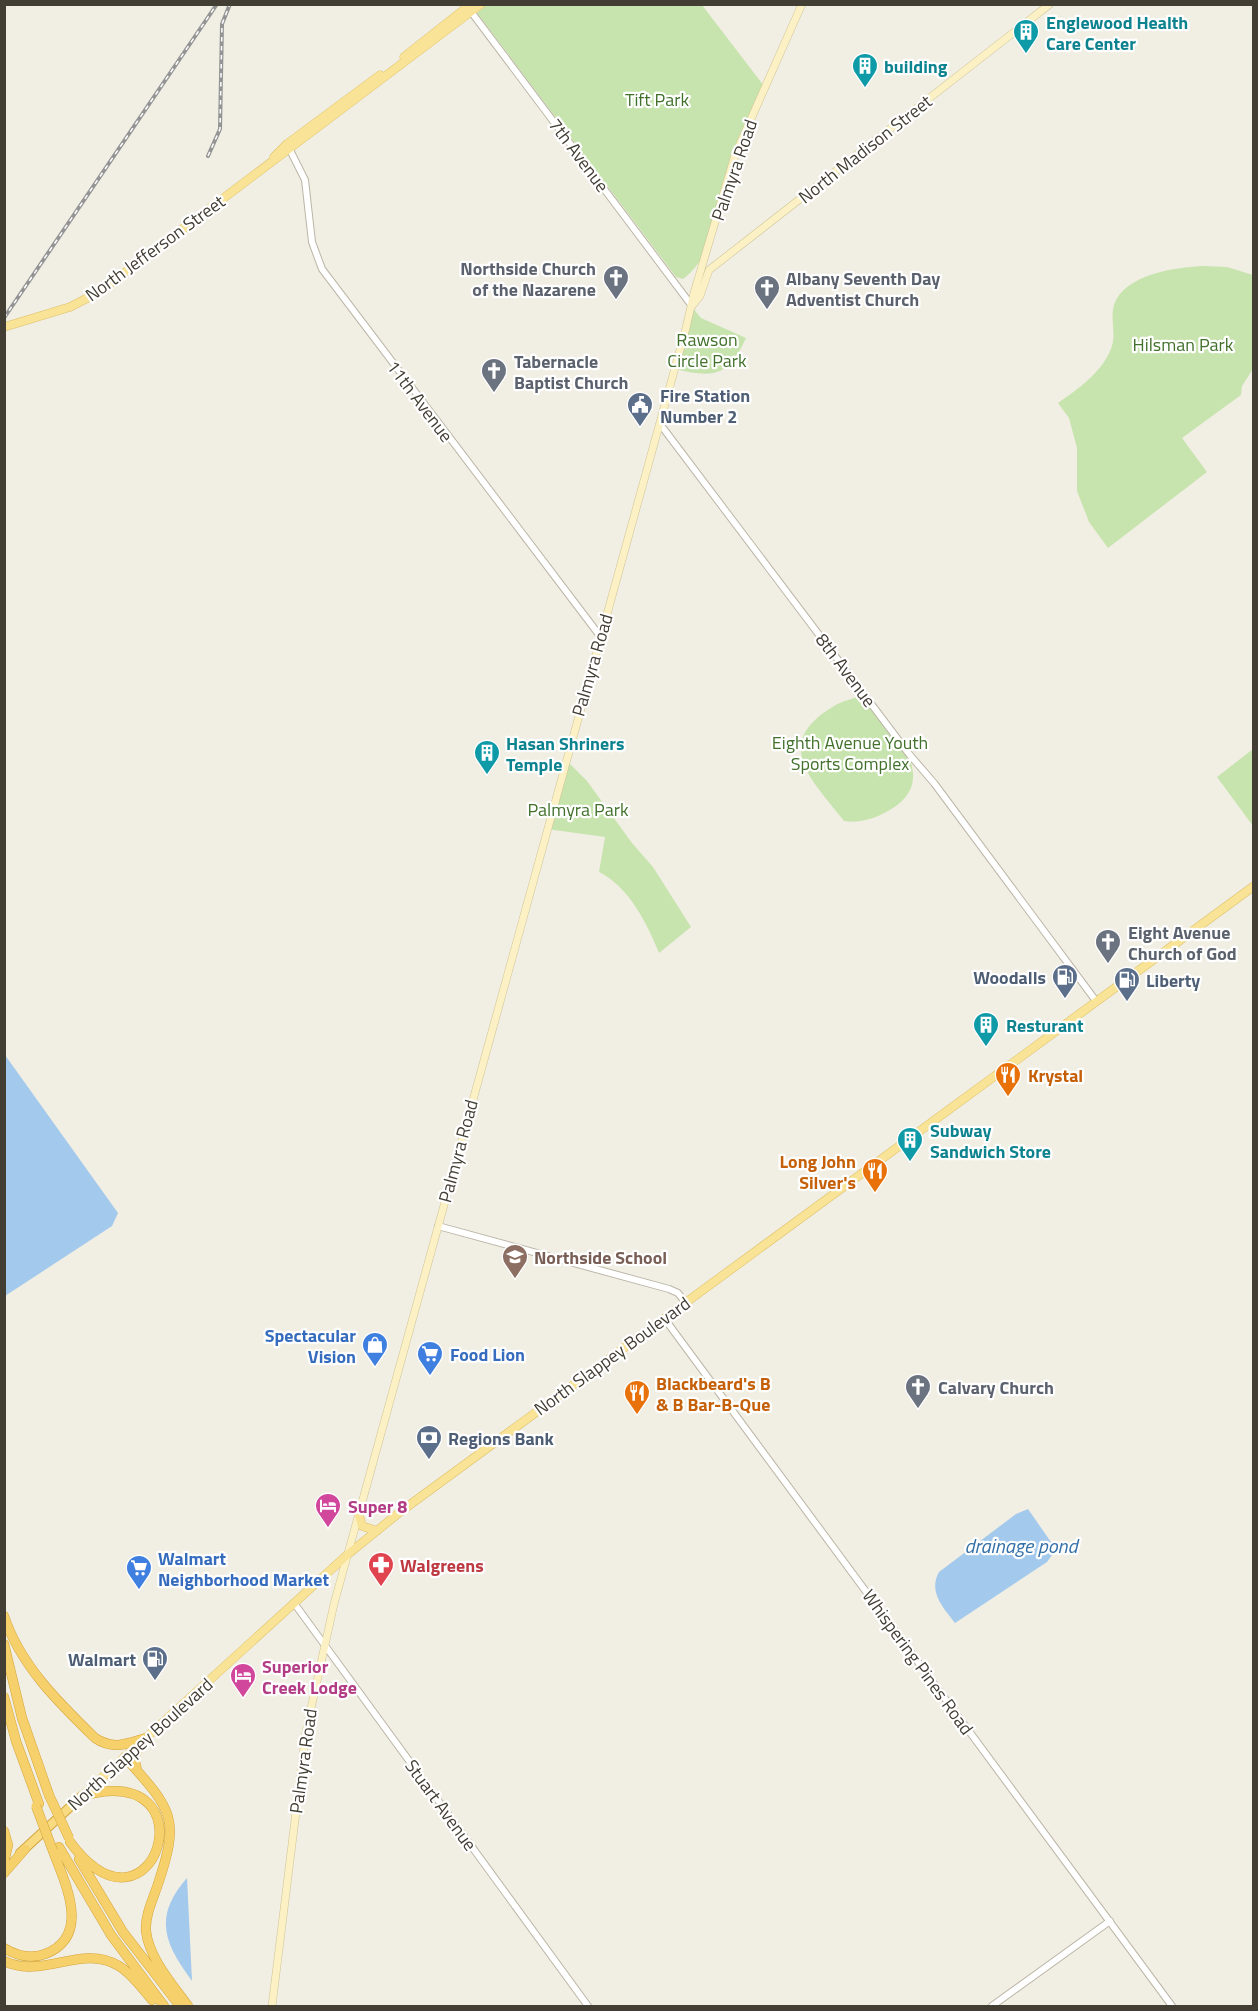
<svg xmlns="http://www.w3.org/2000/svg" width="1258" height="2011" font-family="'Titillium Web',sans-serif">
<style>
.green{fill:#c8e4ae}
.water{fill:#a3c9ec}
.lines{fill:none;stroke-linecap:round;stroke-linejoin:round}
.tertiary-casing{stroke:#bcb6a7;stroke-width:8}
.secondary-casing{stroke:#cfc396;stroke-width:8}
.primary-casing{stroke:#ddc067;stroke-width:9}
.trunk-casing{stroke:#d4a53b;stroke-width:10}
.motorway-casing{stroke:#d4a53b;stroke-width:10}
.tertiary{stroke:#fff;stroke-width:6}
.secondary{stroke:#fbf1c4;stroke-width:7}
.primary{stroke:#f9e396;stroke-width:8}
.trunk{stroke:#f8da80;stroke-width:8}
.motorway{stroke:#f6d06a;stroke-width:9}
.rail-casing{stroke:#949494;stroke-width:4}
.rail{stroke:#fff;stroke-width:1.5;stroke-dasharray:4.5;stroke-linecap:butt}
.motorway-bridge-casing{stroke:#d4a53b;stroke-width:10;stroke-linecap:butt}
.motorway-bridge{stroke:#f6d06a;stroke-width:9}
.labels{text-anchor:middle;dominant-baseline:central;stroke-width:4.5;stroke-linejoin:round;paint-order:stroke}
.culture-label{font-size:18px;font-weight:bold;fill:#0d838f;stroke:#fff;text-anchor:start}
.park-label{font-size:18px;fill:#41712b;stroke:#fff}
.street-label{font-size:18px;fill:#433e34;stroke:#fff}
.worship-label{font-size:18px;font-weight:bold;fill:#5b616d;stroke:#fff;text-anchor:start}
.service-label{font-size:18px;font-weight:bold;fill:#4e5e75;stroke:#fff;text-anchor:start}
.food-label{font-size:18px;font-weight:bold;fill:#c56008;stroke:#fff;text-anchor:start}
.education-label{font-size:18px;font-weight:bold;fill:#785e54;stroke:#fff;text-anchor:start}
.shop-label{font-size:18px;font-weight:bold;fill:#366cbe;stroke:#fff;text-anchor:start}
.hotel-label{font-size:18px;font-weight:bold;fill:#b23c85;stroke:#fff;text-anchor:start}
.health-label{font-size:18px;font-weight:bold;fill:#be3a42;stroke:#fff;text-anchor:start}
.water-label{font-size:20px;font-style:italic;fill:#3470a8;stroke:#fff}
</style>
<rect width="100%" height="100%" fill="#f1eee4"/>
<path class="green" d="M 487,4 L 702,5 L 764,86 C 755,109 744,131 735,154 C 720,194 719,252 683,279 L 676,277 L 477,13 Z
M 1204,266 L 1227,267 L 1253,275 L 1253,369 L 1242,386 L 1241,395 L 1182,438 L 1207,472 L 1108,548 L 1089,522 L 1077,491 L 1077,448 L 1069,418 L 1058,403 C 1078,389 1104,371 1112,346 C 1116,332 1110,319 1114,305 C 1124,274 1177,267 1204,266 Z
M 692,307 L 701,318 L 746,338 C 728,377 714,378 675,369 Z
M 863,693 C 887,726 943,775 893,808 C 879,817 861,824 844,821 C 813,781 770,744 834,706 C 843,700 854,700 863,693 Z
M 1253,749 L 1254,750 L 1253,826 L 1217,777 Z
M 566,760 L 587,781 L 632,843 L 653,867 L 691,927 L 659,953 C 647,923 629,887 599,872 L 605,837 L 547,829 Z"/>
<path class="water" d="M 5,1055 L 118,1213 L 112,1226 L 5,1296 Z
M 1028,1509 L 1053,1545 L 1052,1555 L 1047,1562 L 955,1623 C 943,1607 928,1592 939,1572 L 1016,1514 Z
M 187,1878 L 192,1981 C 164,1943 153,1917 187,1878 Z"/>
<g class="lines">
<defs>
<path id="tertiary" d="M 469,9 L 692,306
M 288,146 L 305,180 L 312,242 L 322,269 L 600,636
M 660,424 L 909,754 L 934,783 L 1096,1001
M 438,1226 L 669,1289 L 678,1293 L 685,1302
M 664,1318 L 1172,2006
M 294,1603 L 588,2006
M 992,2006 L 1110,1921"/>
<path id="secondary" d="M 692,306 L 700,296 L 709,270 L 1050,4
M 272,2006 L 306,1731 L 334,1604 L 686,328 L 694,293 L 735,155 L 802,4"/>
<path id="primary" d="M 404,57 L 471,4
M 274,157 L 287,144 L 380,75
M 4,327 L 70,307 L 99,292 L 481,4
M 359,1515 L 362,1526 L 377,1531
M 82,1796 L 347,1555 L 400,1512 L 1254,886"/>
<path id="trunk" d="M 20,1853 L 82,1796"/>
<path id="motorway" d="M 4,1616 C 20,1665 59,1703 95,1738 C 113,1750 127,1744 146,1738
M 4,1644 L 22,1718 L 49,1795
M 4,1697 L 16,1741 L 39,1804
M 125,1757 C 172,1810 181,1817 157,1887 C 152,1901 145,1916 146,1931 C 149,1958 172,1984 188,2006
M 137,1770 L 134,1757 L 143,1740
M 4,1831 L 8,1845 L 4,1862
M 70,1842 C 154,1955 215,1758 82,1796
M 59,1847 L 111,1935 L 164,2006
M 79,1859 L 123,1932 L 180,2006
M 4,1873 L 25,1849
M 4,1948 C 17,1956 31,1959 45,1954 C 92,1936 65,1883 53,1851
M 4,1961 C 43,1980 82,1943 119,1966 C 132,1974 142,1988 152,2000"/>
</defs>
<use href="#tertiary" class="tertiary-casing"/>
<use href="#secondary" class="secondary-casing"/>
<use href="#primary" class="primary-casing"/>
<use href="#trunk" class="trunk-casing"/>
<use href="#motorway" class="motorway-casing"/>
<use href="#tertiary" class="tertiary"/>
<use href="#secondary" class="secondary"/>
<use href="#primary" class="primary"/>
<use href="#trunk" class="trunk"/>
<use href="#motorway" class="motorway"/>
<defs>
<path id="rail" d="M 208,156 L 220,129 L 222,24 L 230,4
M 4,318 L 217,4"/>
</defs>
<use href="#rail" class="rail-casing"/>
<use href="#rail" class="rail"/>
<defs>
<path id="motorway-bridge" d="M 49,1795 L 69,1838
M 36,1806 L 53,1851"/>
</defs>
<use href="#motorway-bridge" class="motorway-bridge-casing"/>
<use href="#motorway-bridge" class="motorway-bridge"/>
</g>
<defs>
<symbol id="building-pin" viewBox="-11 -11 22 30"><path d="M0 17L-7.5 6A9.5 9.5 0 1 1 7.5 6Z" fill="#0f9aa8" stroke="#fff"/><path d="M-4-6H4V6H1V3H-1V6H-4ZM-2.5-4.3h1.7v1.8h-1.7ZM.8-4.3h1.7v1.8H.8ZM-2.5-1h1.7V.8h-1.7ZM.8-1h1.7V.8H.8Z" fill="#fff"/></symbol>
<symbol id="church-pin" viewBox="-11 -11 22 30"><path d="M0 17L-7.5 6A9.5 9.5 0 1 1 7.5 6Z" fill="#6b7280" stroke="#fff"/><path d="M-1.2-6h2.4v3.5h3.3v2.4h-3.3V6h-2.4V-.1h-3.3v-2.4h3.3Z" fill="#fff"/></symbol>
<symbol id="civic-pin" viewBox="-11 -11 22 30"><path d="M0 17L-7.5 6A9.5 9.5 0 1 1 7.5 6Z" fill="#5c6f8a" stroke="#fff"/><path d="M-.6-6.5H3V-4.5H.6V-3L4-1V1h2V6H-6V1h2V-1L-.6-3ZM-1.2 2.5V6h2.4V2.5Z" fill="#fff"/></symbol>
<symbol id="fuel-pin" viewBox="-11 -11 22 30"><path d="M0 17L-7.5 6A9.5 9.5 0 1 1 7.5 6Z" fill="#5c6f8a" stroke="#fff"/><path d="M-5.5-6h7V0h2V4h1.3V-2.5L3-4.5l.8-.8L6-3V5H2.5V1h-1V6h-7ZM-4.2-4.7v3.2H.2V-4.7Z" fill="#fff"/></symbol>
<symbol id="restaurant-pin" viewBox="-11 -11 22 30"><path d="M0 17L-7.5 6A9.5 9.5 0 1 1 7.5 6Z" fill="#e8710a" stroke="#fff"/><path d="M-5-6h1v4h1v-4h1v4h1v-4h1v5L-1.5 .5V6h-2V.5L-5-1ZM5-6V6H3V1.5H1.5Q1.5-4 5-6Z" fill="#fff"/></symbol>
<symbol id="school-pin" viewBox="-11 -11 22 30"><path d="M0 17L-7.5 6A9.5 9.5 0 1 1 7.5 6Z" fill="#8d6e63" stroke="#fff"/><path d="M0-5L7-2L0 1L-7-2ZM-4 1L0 2.5L4 1V4Q0 6-4 4Z" fill="#fff"/></symbol>
<symbol id="shop-pin" viewBox="-11 -11 22 30"><path d="M0 17L-7.5 6A9.5 9.5 0 1 1 7.5 6Z" fill="#3f7fe0" stroke="#fff"/><path d="M-5-2.5h2.3a2.7 3.5 0 0 1 5.4 0H5L5.5 6h-11ZM-1.5-2.5h3a1.5 2.3 0 0 0-3 0Z" fill="#fff"/></symbol>
<symbol id="supermarket-pin" viewBox="-11 -11 22 30"><path d="M0 17L-7.5 6A9.5 9.5 0 1 1 7.5 6Z" fill="#3f7fe0" stroke="#fff"/><path d="M-6-5.5h2.5l.6 2H6L4.5 2H-2.5L-4.4-4H-6ZM-1.5 3.2a1.3 1.3 0 1 0 .1 0ZM3 3.2a1.3 1.3 0 1 0 .1 0Z" fill="#fff"/></symbol>
<symbol id="bank-pin" viewBox="-11 -11 22 30"><path d="M0 17L-7.5 6A9.5 9.5 0 1 1 7.5 6Z" fill="#5c6f8a" stroke="#fff"/><path d="M-6-4H6V4H-6ZM0-2.3a2.3 2.3 0 1 0 0 4.6a2.3 2.3 0 1 0 0-4.6Z" fill="#fff"/></symbol>
<symbol id="hotel-pin" viewBox="-11 -11 22 30"><path d="M0 17L-7.5 6A9.5 9.5 0 1 1 7.5 6Z" fill="#d1479c" stroke="#fff"/><path d="M-6-4.5h1.5V1H6V5H4.5V3h-9V5H-6ZM-4 0a1.8 1.8 0 1 1 3.6 0ZM.5 0V-2.5h3Q6-2.5 6 0Z" fill="#fff"/></symbol>
<symbol id="pharmacy-pin" viewBox="-11 -11 22 30"><path d="M0 17L-7.5 6A9.5 9.5 0 1 1 7.5 6Z" fill="#e0444e" stroke="#fff"/><path d="M-2-6h4v4h4v4h-4v4h-4v-4h-4v-4h4Z" fill="#fff"/></symbol>
</defs>
<g fill-rule="evenodd">
<use href="#building-pin" x="1011" y="17" width="30" height="40"/>
<use href="#building-pin" x="850" y="51" width="30" height="40"/>
<use href="#church-pin" x="601" y="263" width="30" height="40"/>
<use href="#church-pin" x="752" y="273" width="30" height="40"/>
<use href="#church-pin" x="479" y="356" width="30" height="40"/>
<use href="#civic-pin" x="625" y="390" width="30" height="40"/>
<use href="#building-pin" x="472" y="738" width="30" height="40"/>
<use href="#church-pin" x="1093" y="927" width="30" height="40"/>
<use href="#fuel-pin" x="1050" y="962" width="30" height="40"/>
<use href="#fuel-pin" x="1112" y="965" width="30" height="40"/>
<use href="#building-pin" x="971" y="1010" width="30" height="40"/>
<use href="#restaurant-pin" x="993" y="1060" width="30" height="40"/>
<use href="#building-pin" x="895" y="1125" width="30" height="40"/>
<use href="#restaurant-pin" x="860" y="1156" width="30" height="40"/>
<use href="#school-pin" x="500" y="1242" width="30" height="40"/>
<use href="#shop-pin" x="360" y="1330" width="30" height="40"/>
<use href="#supermarket-pin" x="415" y="1339" width="30" height="40"/>
<use href="#church-pin" x="903" y="1372" width="30" height="40"/>
<use href="#restaurant-pin" x="622" y="1378" width="30" height="40"/>
<use href="#bank-pin" x="414" y="1423" width="30" height="40"/>
<use href="#hotel-pin" x="313" y="1491" width="30" height="40"/>
<use href="#pharmacy-pin" x="366" y="1550" width="30" height="40"/>
<use href="#supermarket-pin" x="124" y="1553" width="30" height="40"/>
<use href="#fuel-pin" x="140" y="1644" width="30" height="40"/>
<use href="#hotel-pin" x="228" y="1661" width="30" height="40"/>
</g>
<g class="labels">
<g class="culture-label">
<text x="1046" y="22">Englewood Health<tspan x="1046" dy="21">Care Center</tspan></text>
<text x="884" y="66">building</text>
<text x="506" y="743">Hasan Shriners<tspan x="506" dy="21">Temple</tspan></text>
<text x="1006" y="1025">Resturant</text>
<text x="930" y="1130">Subway<tspan x="930" dy="21">Sandwich Store</tspan></text>
</g>
<g class="park-label">
<text x="657" y="99">Tift Park</text>
<text x="707" y="339">Rawson<tspan x="707" dy="21">Circle Park</tspan></text>
<text x="1183" y="344">Hilsman Park</text>
<text x="850" y="742">Eighth Avenue Youth<tspan x="850" dy="21">Sports Complex</tspan></text>
<text x="578" y="809">Palmyra Park</text>
</g>
<g class="street-label">
<text transform="translate(865 149) rotate(-38)">North Madison Street</text>
<text transform="translate(579 155) rotate(53)">7th Avenue</text>
<text transform="translate(734 170) rotate(-71)">Palmyra Road</text>
<text transform="translate(155 248) rotate(-36)">North Jefferson Street</text>
<text transform="translate(420 401) rotate(53)">11th Avenue</text>
<text transform="translate(592 665) rotate(-74)">Palmyra Road</text>
<text transform="translate(846 670) rotate(53)">8th Avenue</text>
<text transform="translate(458 1151) rotate(-75)">Palmyra Road</text>
<text transform="translate(612 1356) rotate(-36)">North Slappey Boulevard</text>
<text transform="translate(918 1662) rotate(54)">Whispering Pines Road</text>
<text transform="translate(140 1744) rotate(-42)">North Slappey Boulevard</text>
<text transform="translate(303 1761) rotate(-82)">Palmyra Road</text>
<text transform="translate(441 1805) rotate(54)">Stuart Avenue</text>
</g>
<g class="worship-label">
<text x="596" y="268" text-anchor="end">Northside Church<tspan x="596" dy="21">of the Nazarene</tspan></text>
<text x="786" y="278">Albany Seventh Day<tspan x="786" dy="21">Adventist Church</tspan></text>
<text x="514" y="361">Tabernacle<tspan x="514" dy="21">Baptist Church</tspan></text>
<text x="1128" y="932">Eight Avenue<tspan x="1128" dy="21">Church of God</tspan></text>
<text x="938" y="1387">Calvary Church</text>
</g>
<g class="service-label">
<text x="660" y="395">Fire Station<tspan x="660" dy="21">Number 2</tspan></text>
<text x="1046" y="977" text-anchor="end">Woodalls</text>
<text x="1146" y="980">Liberty</text>
<text x="448" y="1438">Regions Bank</text>
<text x="136" y="1659" text-anchor="end">Walmart</text>
</g>
<g class="food-label">
<text x="1028" y="1075">Krystal</text>
<text x="856" y="1161" text-anchor="end">Long John<tspan x="856" dy="21">Silver's</tspan></text>
<text x="656" y="1383">Blackbeard's B<tspan x="656" dy="21">&amp; B Bar-B-Que</tspan></text>
</g>
<g class="education-label">
<text x="534" y="1257">Northside School</text>
</g>
<g class="shop-label">
<text x="356" y="1335" text-anchor="end">Spectacular<tspan x="356" dy="21">Vision</tspan></text>
<text x="450" y="1354">Food Lion</text>
<text x="158" y="1558">Walmart<tspan x="158" dy="21">Neighborhood Market</tspan></text>
</g>
<g class="hotel-label">
<text x="348" y="1506">Super 8</text>
<text x="262" y="1666">Superior<tspan x="262" dy="21">Creek Lodge</tspan></text>
</g>
<g class="health-label">
<text x="400" y="1565">Walgreens</text>
</g>
<g class="water-label">
<text x="1021" y="1545">drainage pond</text>
</g>
</g>
<rect width="1258" height="2011" fill="none" stroke="#433e34" stroke-width="12"/>
</svg>
